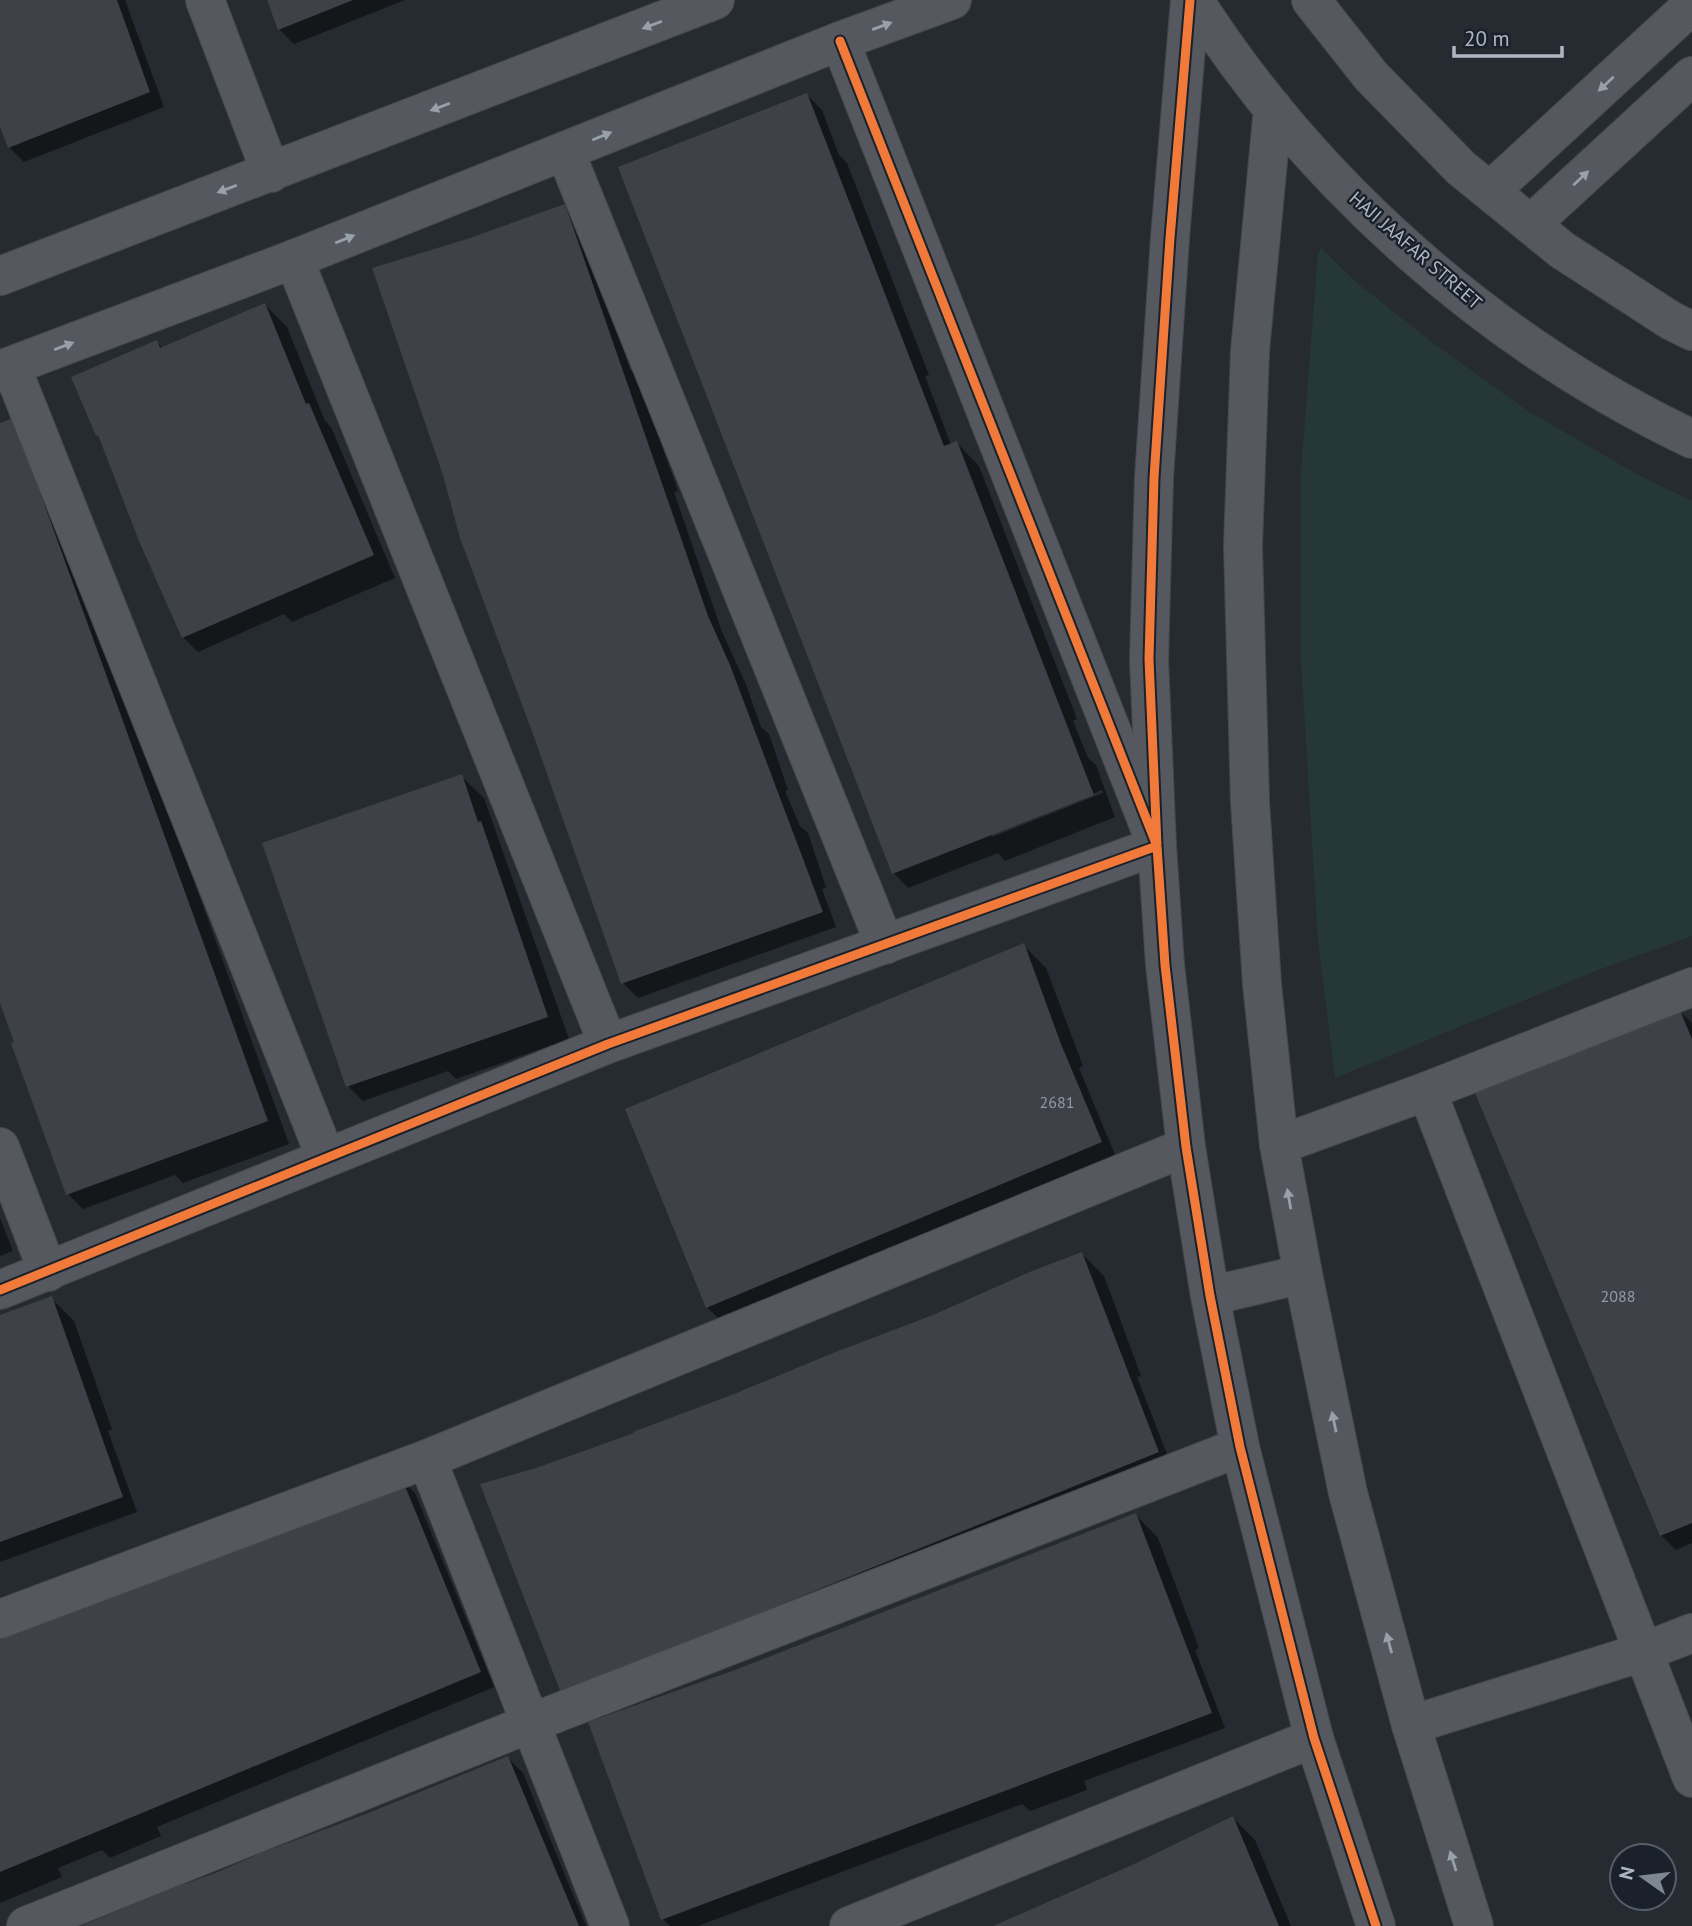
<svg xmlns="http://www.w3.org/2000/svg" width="1692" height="1926" font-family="'PT Sans',sans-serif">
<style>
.green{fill:#263738}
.shadow{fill:#0007;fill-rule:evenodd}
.building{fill:#3e4248}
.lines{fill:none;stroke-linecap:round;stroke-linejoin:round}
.minor-casing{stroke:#44474c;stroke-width:40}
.tertiary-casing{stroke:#44474c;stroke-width:40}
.minor{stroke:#55595f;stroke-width:38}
.tertiary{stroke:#55595f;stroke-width:38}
.cycleway-casing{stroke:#1a212b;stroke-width:13}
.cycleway{stroke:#f17a3a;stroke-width:9}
.oneway{fill:#98a0aa}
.labels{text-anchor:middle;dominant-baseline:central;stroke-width:5;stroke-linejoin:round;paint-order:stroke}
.number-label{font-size:16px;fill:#929aa4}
.street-label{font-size:19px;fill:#aeb7c3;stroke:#1a212b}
</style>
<rect width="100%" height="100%" fill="#262b31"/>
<path class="green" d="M 1321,248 L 1356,282 L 1433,343 L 1528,411 L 1635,473 L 1692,501 L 1692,936 L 1598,970 L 1335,1078 L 1318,940 L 1301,660 L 1301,471 L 1318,253 Z"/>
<path class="shadow" d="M 0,0 L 125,0 L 164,107 L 24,162 L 9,147 L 0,121 Z
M 269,0 L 405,0 L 294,44 L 279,29 Z
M 807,95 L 822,110 L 839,155 L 847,163 L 929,375 L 925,376 L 951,445 L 957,443 L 979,466 L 1077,719 L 1073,721 L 1088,758 L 1096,765 L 1115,817 L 1005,861 L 998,853 L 908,888 L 894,873 ZM 1102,790 L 1103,793 L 992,837 L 992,833 Z
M 564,206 L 587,229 L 600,281 L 630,369 L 637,376 L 678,491 L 674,492 L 722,632 L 745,682 L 761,727 L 769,734 L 788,790 L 785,791 L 800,826 L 808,833 L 826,887 L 822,889 L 836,927 L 638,998 L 623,983 L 468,241 Z
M 265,305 L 287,327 L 325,421 L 331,427 L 395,578 L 292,622 L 284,614 L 198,652 L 183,637 L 102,439 L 98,435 L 157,342 L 163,349 Z
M 13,420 L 88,588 L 289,1144 L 183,1183 L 175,1175 L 83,1209 L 68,1194 L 13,1044 L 16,1043 L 0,999 L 0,425 Z
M 461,776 L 484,798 L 569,1039 L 456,1079 L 448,1071 L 363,1101 L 348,1086 Z
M 1023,945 L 1046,968 L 1083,1066 L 1079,1068 L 1116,1157 L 722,1322 L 708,1308 L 628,1110 Z
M 1678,1010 L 1692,1023 L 1692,1543 L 1676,1550 L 1661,1535 Z
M 0,1218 L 13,1251 L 0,1256 Z
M 1082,1254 L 1104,1276 L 1141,1376 L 1137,1377 L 1172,1467 L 562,1692 L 482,1485 L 536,1470 L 735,1396 L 934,1317 Z
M 51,1298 L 74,1321 L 112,1429 L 108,1431 L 137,1512 L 0,1562 L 0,1317 Z
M 400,1478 L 415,1493 L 494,1687 L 157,1827 L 161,1836 L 110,1858 L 102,1850 L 58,1868 L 62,1877 L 0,1903 L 0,1636 Z
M 1136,1515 L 1158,1538 L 1199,1648 L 1195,1650 L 1225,1728 L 1084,1781 L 1087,1790 L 1030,1811 L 1022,1804 L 698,1926 L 670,1926 L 663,1919 L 735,1671 Z
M 508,1758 L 523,1773 L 586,1926 L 85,1926 Z
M 1233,1818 L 1255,1840 L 1291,1926 L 997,1926 L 1132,1867 Z"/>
<path class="building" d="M 0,0 L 117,0 L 150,92 L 8,148 L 0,127 Z
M 267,0 L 353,0 L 278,30 Z
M 807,93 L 944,446 L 957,441 L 1094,795 L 892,874 L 618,167 Z
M 565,204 L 708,616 L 730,665 L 823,912 L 621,984 L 533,734 L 460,538 L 443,475 L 372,268 L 467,239 Z
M 265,303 L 306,404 L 309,403 L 374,555 L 182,638 L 139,541 L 98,435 L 96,436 L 71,377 L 157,340 L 160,348 Z
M 13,418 L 268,1121 L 66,1195 L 11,1043 L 14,1042 L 0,1003 L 0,423 Z
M 462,774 L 478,822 L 481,821 L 548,1017 L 346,1087 L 262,843 Z
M 1024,943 L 1061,1044 L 1102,1142 L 706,1308 L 625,1109 Z
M 1679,1008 L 1692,1039 L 1692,1523 L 1660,1536 L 1475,1093 Z
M 1082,1252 L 1159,1452 L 561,1693 L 480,1484 L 536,1468 L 634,1433 L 633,1432 L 734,1394 L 833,1353 L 933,1315 L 1032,1271 Z
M 52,1296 L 123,1497 L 0,1542 L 0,1315 Z
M 401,1476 L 481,1672 L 0,1872 L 0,1634 Z
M 1136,1513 L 1212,1713 L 661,1920 L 588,1722 L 735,1670 Z
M 508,1756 L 579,1926 L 81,1926 L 164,1891 L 213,1874 L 261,1853 L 366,1814 Z
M 1233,1816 L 1279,1926 L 993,1926 L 1132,1865 Z"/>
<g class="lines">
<defs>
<path id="minor" d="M 205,0 L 271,173
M 565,151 L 885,945
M 1490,191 L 1692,5
M 1531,224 L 1692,76
M 294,259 L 608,1044
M 11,366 L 326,1158
M 1427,1091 L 1692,1778
M 1279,1145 L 1427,1091 L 1692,987
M 0,1147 L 48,1272
M 0,1290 L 608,1044 L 1157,846 L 840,41
M 427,1459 L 610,1926
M 0,1619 L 427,1459 L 1186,1147
M 1411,1725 L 1643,1652 L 1692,1633
M 26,1926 L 531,1723 L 1240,1447
M 849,1926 L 1314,1738"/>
<path id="tertiary" d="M 1190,0 L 1170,238 L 1154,478 L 1149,659 L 1157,846 L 1165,965 L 1186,1147 L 1210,1296 L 1240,1447 L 1314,1738 L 1376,1926
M 1194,0 C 1313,186 1492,344 1692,439
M 1311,0 L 1371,76 L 1461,168 L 1562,250 L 1670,320 L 1692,331
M 1273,108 L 1250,351 L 1243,546 L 1250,802 L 1262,984 L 1279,1145 L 1303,1274 L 1348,1493 L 1411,1725 L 1474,1926
M 0,276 L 715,0
M 0,370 L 294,259 L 840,41 L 952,0
M 1210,1296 L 1303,1274"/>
</defs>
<use href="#minor" class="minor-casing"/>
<use href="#tertiary" class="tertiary-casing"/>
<use href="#minor" class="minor"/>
<use href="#tertiary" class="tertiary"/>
<defs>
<path id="cycleway" d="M 1190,0 L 1170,238 L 1154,478 L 1149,659 L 1157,846 L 1165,965 L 1186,1147 L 1210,1296 L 1240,1447 L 1314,1738 L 1376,1926
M 0,1290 L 608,1044 L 1157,846 L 840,41"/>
</defs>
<use href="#cycleway" class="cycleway-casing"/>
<use href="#cycleway" class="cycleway"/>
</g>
<defs><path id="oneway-solid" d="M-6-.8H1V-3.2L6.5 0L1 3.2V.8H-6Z" transform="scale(1.75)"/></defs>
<g class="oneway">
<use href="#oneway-solid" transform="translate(652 25) rotate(159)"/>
<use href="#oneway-solid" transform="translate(882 26) rotate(-20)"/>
<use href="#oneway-solid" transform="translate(1606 84) rotate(137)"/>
<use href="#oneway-solid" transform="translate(440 107) rotate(159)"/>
<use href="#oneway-solid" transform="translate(602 136) rotate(-22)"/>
<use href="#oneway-solid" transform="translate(1581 178) rotate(-43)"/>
<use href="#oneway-solid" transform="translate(227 189) rotate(159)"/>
<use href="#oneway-solid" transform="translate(345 239) rotate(-22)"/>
<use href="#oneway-solid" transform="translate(64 346) rotate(-21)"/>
<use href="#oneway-solid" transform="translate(1289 1199) rotate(-100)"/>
<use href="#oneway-solid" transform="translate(1334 1422) rotate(-102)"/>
<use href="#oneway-solid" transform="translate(1389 1643) rotate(-105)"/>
<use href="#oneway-solid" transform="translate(1453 1861) rotate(-107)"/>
</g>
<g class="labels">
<g class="number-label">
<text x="1057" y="1102">2681</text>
<text x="1618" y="1296">2088</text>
</g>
<g class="street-label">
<text transform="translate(1416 250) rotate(41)">HAJI JAAFAR STREET</text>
</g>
</g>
<g transform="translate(1643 1877) rotate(284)"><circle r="33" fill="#1a212b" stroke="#555d68" stroke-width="2"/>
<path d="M0-5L12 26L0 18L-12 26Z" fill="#7e8690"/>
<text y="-10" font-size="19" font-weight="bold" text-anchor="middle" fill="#aeb7c3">N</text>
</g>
<path d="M1454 46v10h108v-10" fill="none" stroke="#aeb7c3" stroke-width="3.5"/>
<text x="1464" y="46" font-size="21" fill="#aeb7c3" stroke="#1a212b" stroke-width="5" paint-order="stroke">20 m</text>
</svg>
